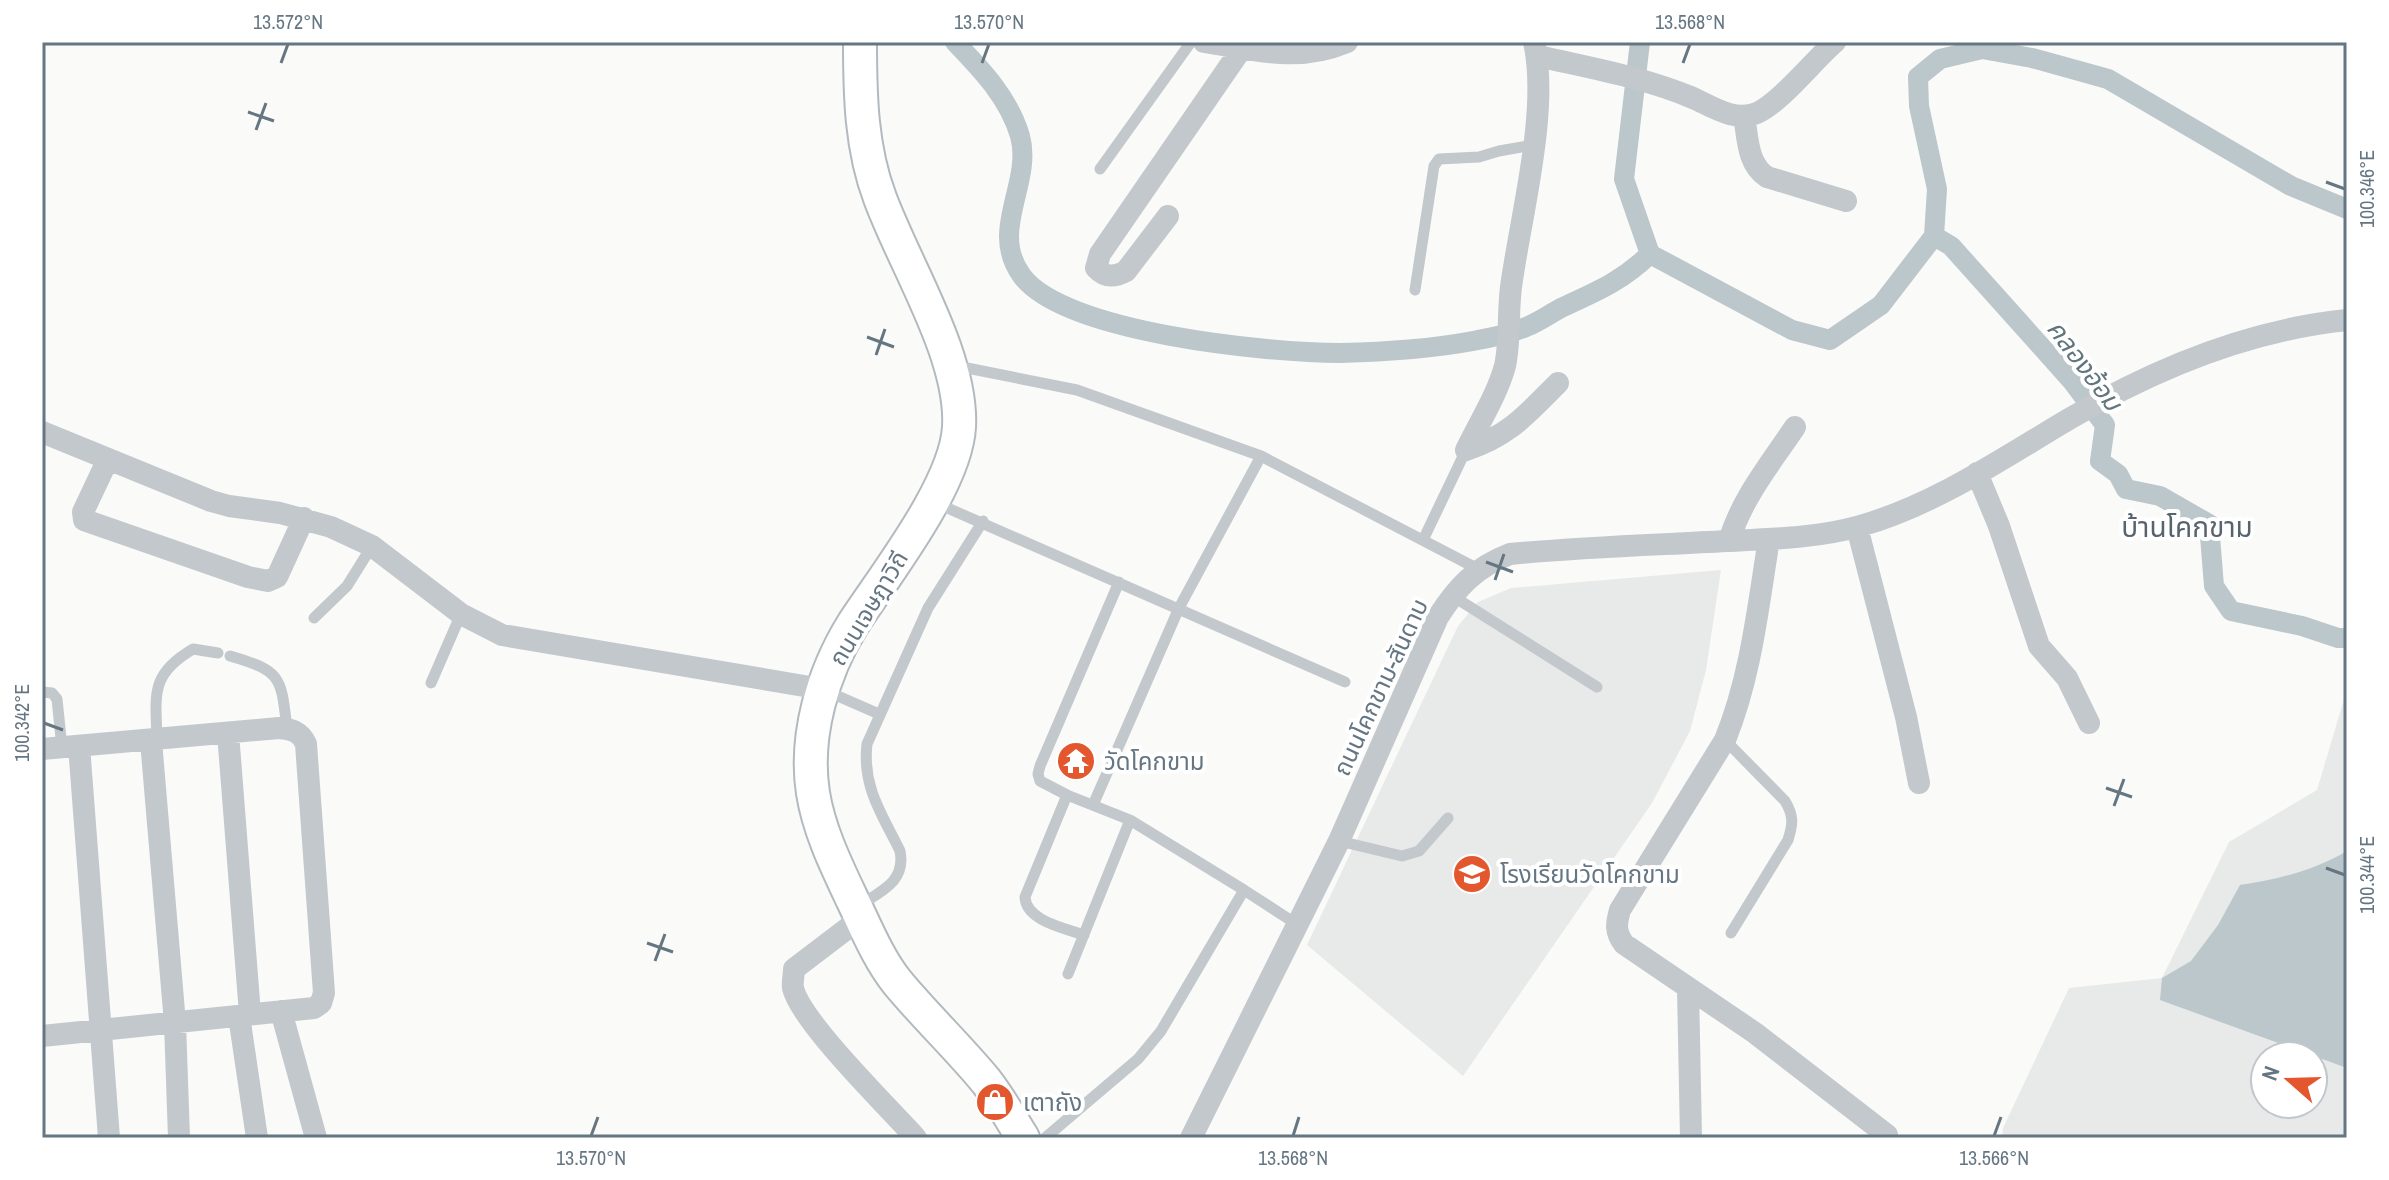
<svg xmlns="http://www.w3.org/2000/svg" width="2389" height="1180" font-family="'Archivo Narrow','Noto Sans Thai',sans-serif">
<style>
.built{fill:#e8e9e9;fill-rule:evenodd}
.water{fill:#bbc7cb}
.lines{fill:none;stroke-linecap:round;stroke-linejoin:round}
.canal{stroke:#bbc7cb;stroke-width:20}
.secondary-casing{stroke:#b3babf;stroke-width:36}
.lane{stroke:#c3c8cc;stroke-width:11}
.street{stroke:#c3c8cc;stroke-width:22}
.secondary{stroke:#fff;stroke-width:32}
.ticks{fill:none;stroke:#657683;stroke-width:3}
.labels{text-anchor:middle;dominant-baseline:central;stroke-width:8;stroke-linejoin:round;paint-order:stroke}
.street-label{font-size:24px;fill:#657683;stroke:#fff}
.poi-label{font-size:24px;fill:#657683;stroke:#fff;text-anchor:start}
.water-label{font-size:26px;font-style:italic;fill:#60757c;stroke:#fff}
.quarter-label{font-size:28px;fill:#57646e;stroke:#fff}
.neatline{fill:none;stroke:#657683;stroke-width:3}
.ticks-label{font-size:20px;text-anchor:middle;fill:#657683}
</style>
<rect width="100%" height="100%" fill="#fafaf8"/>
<path class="built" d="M 1721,570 L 1706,670 L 1690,731 L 1652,803 L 1463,1076 L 1307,945 L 1458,626 L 1478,602 L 1511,588 Z
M 2347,689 L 2347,1138 L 2002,1138 L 2003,1128 L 2069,988 L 2162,978 L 2229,842 L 2317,790 ZM 2265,1056 L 2313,1056 L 2313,1104 L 2265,1104 Z"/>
<path class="water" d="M 2347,851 L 2347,1068 L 2160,1000 L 2162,978 L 2191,961 L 2218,925 L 2240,885 C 2279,879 2313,871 2347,851 Z"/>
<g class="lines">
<path class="canal" d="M 955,42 C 981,69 1009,98 1020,136 C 1033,184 988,230 1022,276 C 1064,333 1270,353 1340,353 C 1384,352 1430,349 1473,341 C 1490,338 1510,334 1526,327 C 1539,322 1551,313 1563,307 C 1598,291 1622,281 1650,254
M 1640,42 L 1624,179 L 1650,254
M 1934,236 L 1951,246 L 2072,381 L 2105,425 L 2100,461 L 2118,474 L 2126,489 L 2160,496 L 2209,524 L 2214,586 L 2231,611 L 2302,626 L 2338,638 L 2347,638
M 1650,254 L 1792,330 L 1830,340 L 1881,305 L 1934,236 L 1937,189 L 1919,106 L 1918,77 L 1940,59 L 1982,49 L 2032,58 L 2108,79 L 2291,186 L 2347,209"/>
<defs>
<path id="secondary" d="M 860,42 C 860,95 861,148 880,198 C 905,266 963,356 959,427 C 956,485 885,575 853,624 C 823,672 804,736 813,793 C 819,831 837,867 853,901 C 866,928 878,958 897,982 C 925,1016 958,1047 986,1081 C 1000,1099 1011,1119 1023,1138"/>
</defs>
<use href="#secondary" class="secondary-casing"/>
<path class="lane" d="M 1100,169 L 1191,42
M 1415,290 L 1434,166 L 1439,159 L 1479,157 L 1499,151 L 1533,145
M 952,365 L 1077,390 L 1261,456 L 1478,569
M 936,503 L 1345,682
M 1424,538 L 1466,450
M 1451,595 L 1597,687
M 314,618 L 347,586 L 372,546
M 230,656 C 282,671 281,677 287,729
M 431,683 L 461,614
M 824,690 L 879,714
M 42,692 L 52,693 L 57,699 L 62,748
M 1725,740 L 1785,801 C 1794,816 1793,824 1788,840 L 1731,933
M 157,741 C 156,695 149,675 193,649 L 218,653
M 1067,795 L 1025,897 C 1026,921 1065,928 1084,935
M 1093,805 L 1179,608 L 1261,456
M 1339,841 L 1402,856 L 1419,851 L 1448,818
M 1244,890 L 1298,925
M 860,905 C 882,891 906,881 900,851 C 882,814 862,787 867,744 L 928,608 L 983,521
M 1068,974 L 1130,820
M 1045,1138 L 1138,1059 L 1161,1031 L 1244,890 L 1130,820 L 1067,795 L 1040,781 L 1038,774 L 1040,766 L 1119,582"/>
<path class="street" d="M 1204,42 C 1256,50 1297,63 1347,42
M 1538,56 C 1590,68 1643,77 1693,98 C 1713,107 1734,122 1757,113 C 1780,103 1814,60 1835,42
M 1744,116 C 1748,138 1747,164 1767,177 L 1846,201
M 1168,216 L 1126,271 C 1115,277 1105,278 1096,268 L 1100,254 L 1242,48
M 42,432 L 211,501 L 229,506 L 280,513 L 331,527 L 372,546 L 461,614 L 502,635 L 822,689
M 1466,450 C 1479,423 1497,395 1505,366 C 1511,338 1507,308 1512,280 C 1522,211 1549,109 1534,42
M 1466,450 C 1509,436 1527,414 1558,383
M 108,459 L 83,512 L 84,520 L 248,577 L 268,581 L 277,577 L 304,518
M 1977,473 L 1999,526 L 2039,646 L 2067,678 L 2089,723
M 1857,527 L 1906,717 L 1919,783
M 1769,539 C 1758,607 1751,676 1725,740 L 1620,910 C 1616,924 1615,932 1624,944 L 1755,1033 L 1887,1135
M 1729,541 C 1742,498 1770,464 1795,427
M 228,733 L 250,1014
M 151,741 L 175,1023 L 179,1138
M 79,746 L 109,1138
M 42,749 L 279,728 C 292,729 301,732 306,744 L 324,993 L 321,1003 L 314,1008 L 42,1036
M 861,918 L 794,969 C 794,975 792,982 793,988 C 801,1022 889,1108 916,1138
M 1688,988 L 1691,1138
M 281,1011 L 316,1138
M 239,1016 L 257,1138
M 1191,1138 L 1339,841 L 1438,617 C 1457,587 1476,567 1510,554 C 1582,547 1655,545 1727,541 C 1770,539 1818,538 1860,526 C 1935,505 2003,458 2069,419 C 2154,369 2249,330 2347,320"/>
<use href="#secondary" class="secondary"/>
</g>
<path class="ticks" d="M 281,63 L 288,44M 982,63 L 989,44M 1683,63 L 1690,44M 248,112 L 274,121M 256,130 L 266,103M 2326,182 L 2345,189M 867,337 L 894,347M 876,355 L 885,329M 1486,562 L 1513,572M 1495,580 L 1504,554M 44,723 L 63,730M 2106,788 L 2132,797M 2114,806 L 2124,779M 2326,868 L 2345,875M 647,943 L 673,952M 655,961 L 665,934M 591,1136 L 598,1117M 1293,1136 L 1299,1117M 1994,1136 L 2001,1117"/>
<defs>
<symbol id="temple-disc" viewBox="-11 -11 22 22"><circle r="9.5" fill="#e4572e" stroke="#fff"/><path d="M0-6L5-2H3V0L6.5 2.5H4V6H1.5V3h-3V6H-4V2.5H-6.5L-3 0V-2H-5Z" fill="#fff"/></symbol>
<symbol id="school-disc" viewBox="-11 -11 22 22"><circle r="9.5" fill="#e4572e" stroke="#fff"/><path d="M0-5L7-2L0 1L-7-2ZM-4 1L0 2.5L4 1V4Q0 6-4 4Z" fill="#fff"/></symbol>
<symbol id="shop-disc" viewBox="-11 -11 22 22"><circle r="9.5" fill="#e4572e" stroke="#fff"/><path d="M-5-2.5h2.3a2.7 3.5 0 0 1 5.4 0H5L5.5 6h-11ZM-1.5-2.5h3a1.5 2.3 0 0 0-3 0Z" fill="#fff"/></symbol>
</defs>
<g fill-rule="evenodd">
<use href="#temple-disc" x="1054" y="739" width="44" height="44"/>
<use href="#school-disc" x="1450" y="852" width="44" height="44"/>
<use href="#shop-disc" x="973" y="1080" width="44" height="44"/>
</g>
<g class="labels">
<g class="street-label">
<text transform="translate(868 608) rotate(-59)">ถนนเจษฎาวิถี</text>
<text transform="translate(1380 687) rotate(-65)">ถนนโคกขาม-สันดาบ</text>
</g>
<g class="poi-label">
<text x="1104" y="761">วัดโคกขาม</text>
<text x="1500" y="874">โรงเรียนวัดโคกขาม</text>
<text x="1023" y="1102">เตาถัง</text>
</g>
<g class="water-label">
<text transform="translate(2085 365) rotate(53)">คลองอ้อม</text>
</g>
<g class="quarter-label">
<text x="2187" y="527">บ้านโคกขาม</text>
</g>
</g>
<rect width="2389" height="1180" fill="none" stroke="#ffffff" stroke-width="88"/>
<g transform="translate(2289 1080) rotate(290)"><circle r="38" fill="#ffffff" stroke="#c1c8cd" stroke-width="2"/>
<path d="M0-6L14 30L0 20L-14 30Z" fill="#e4572e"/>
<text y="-12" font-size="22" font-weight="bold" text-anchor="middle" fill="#657683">N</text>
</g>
<rect x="44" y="44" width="2301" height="1092" class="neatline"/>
<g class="ticks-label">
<text x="288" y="29">13.572°N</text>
<text x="989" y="29">13.570°N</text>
<text x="1690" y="29">13.568°N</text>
<text transform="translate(2367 189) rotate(-90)" y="7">100.346°E</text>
<text transform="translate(22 723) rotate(-90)" y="7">100.342°E</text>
<text transform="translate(2367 875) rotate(-90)" y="7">100.344°E</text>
<text x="591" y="1165">13.570°N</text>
<text x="1293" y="1165">13.568°N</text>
<text x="1994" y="1165">13.566°N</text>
</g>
</svg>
